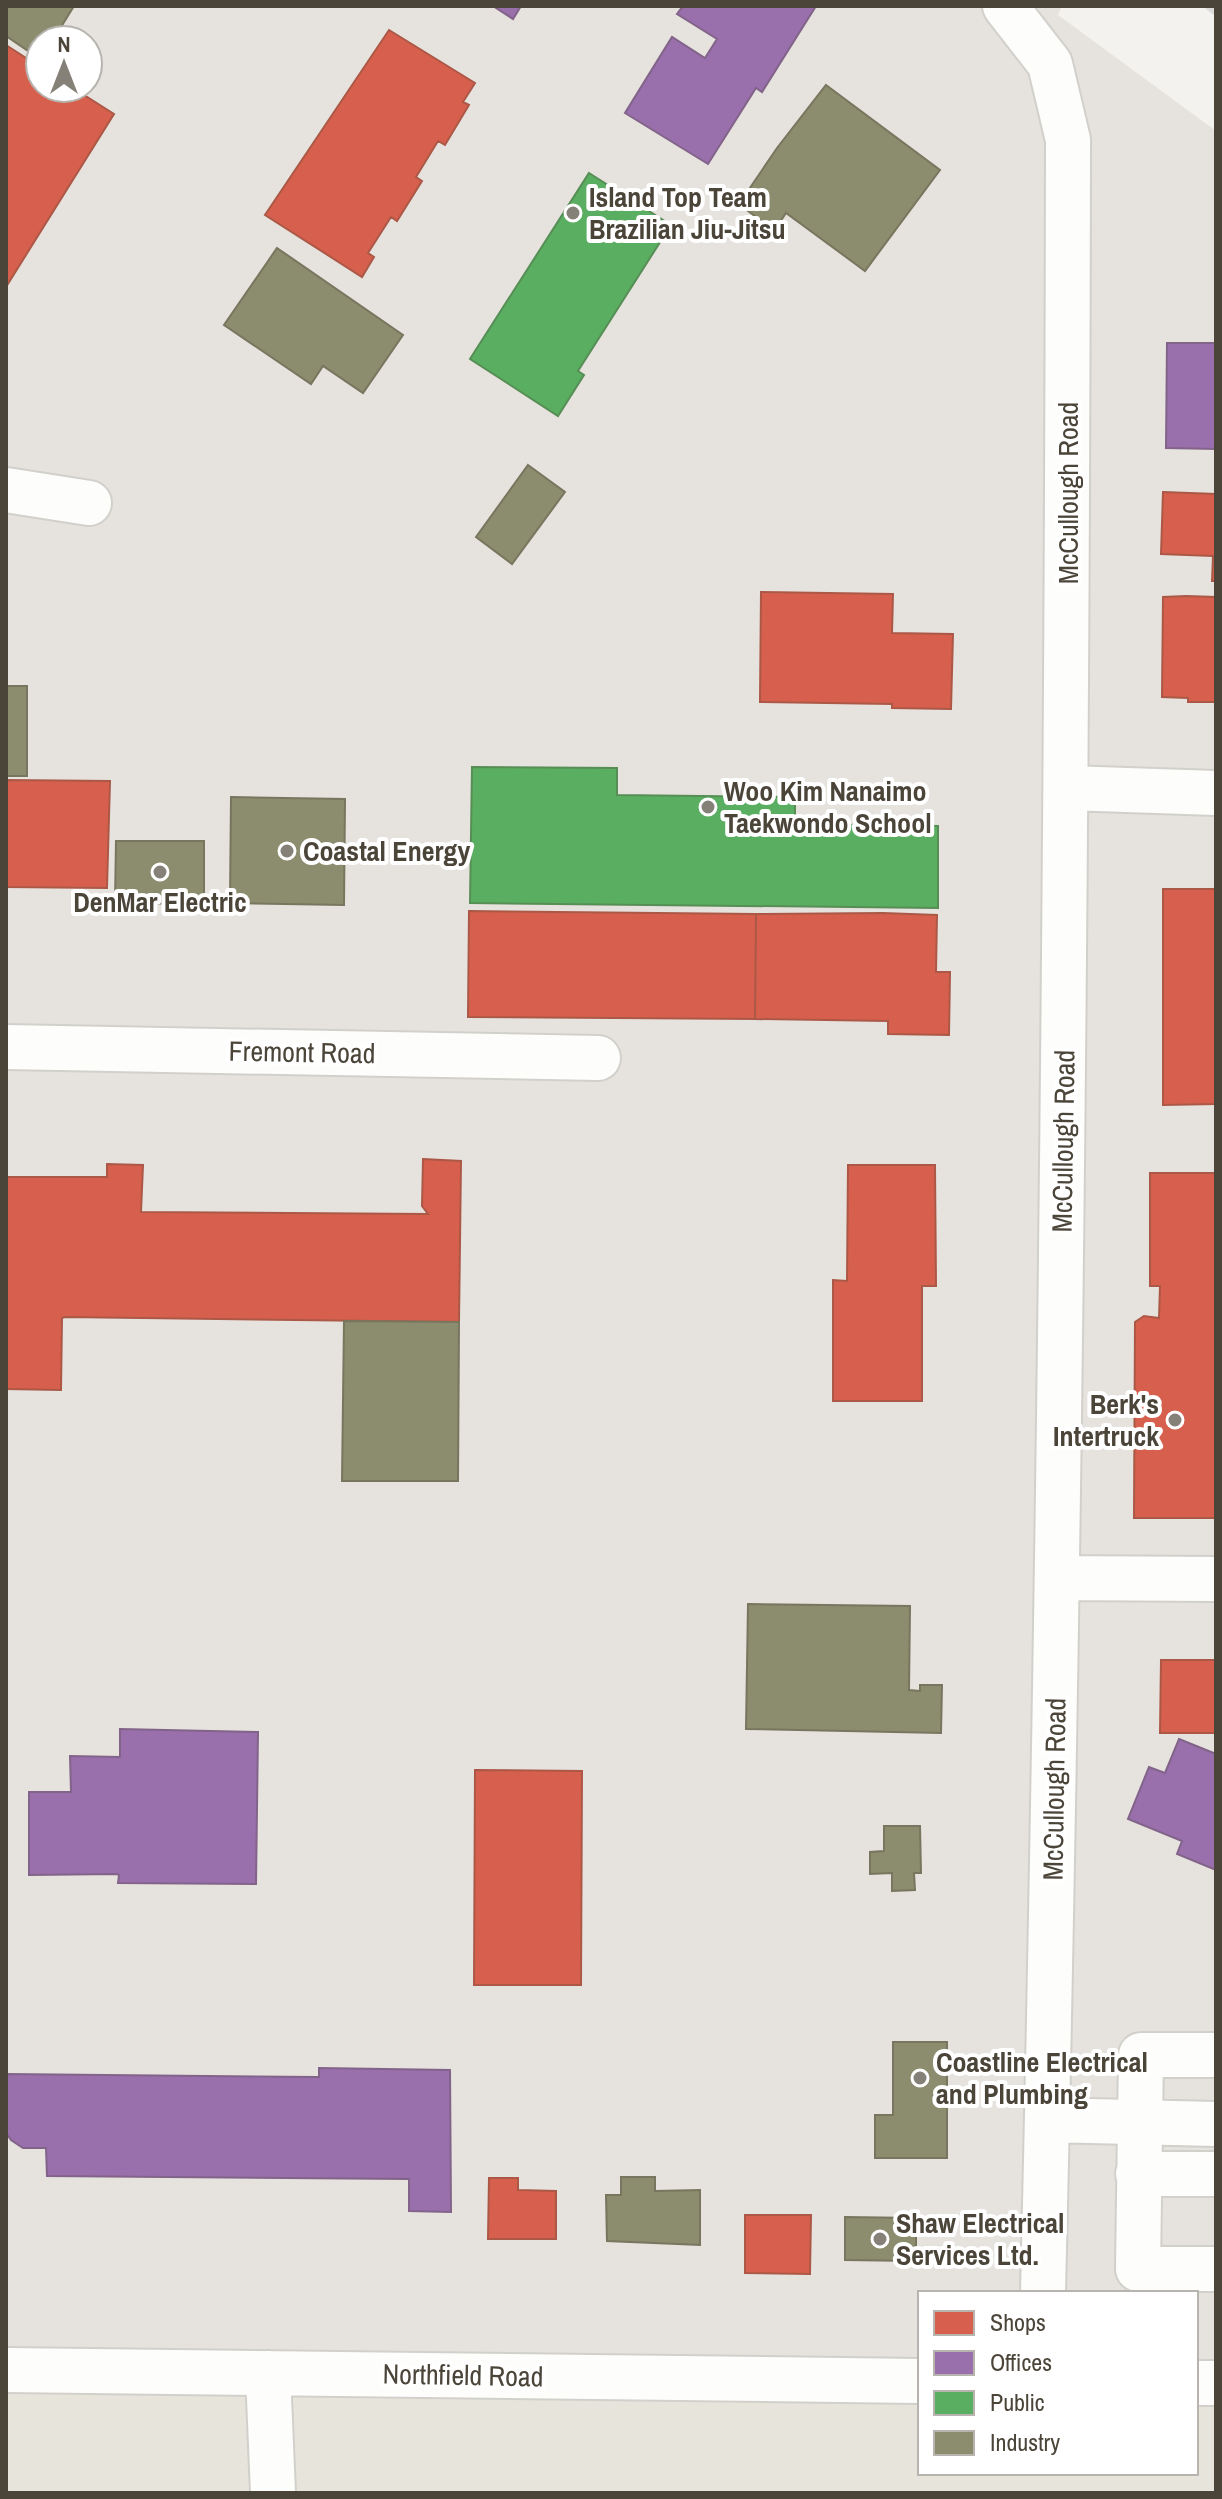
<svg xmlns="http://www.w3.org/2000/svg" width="1222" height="2499" font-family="'Archivo Narrow',sans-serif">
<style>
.residential{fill:#e7e4dc}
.industrial{fill:#e6e2de;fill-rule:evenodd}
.shops{fill:#d6604d;stroke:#ac5847;stroke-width:2}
.offices{fill:#9970ab;stroke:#826389;stroke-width:2}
.public{fill:#5aae61;stroke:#568e55;stroke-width:2}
.industry{fill:#8c8c6e;stroke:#78765e;stroke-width:2}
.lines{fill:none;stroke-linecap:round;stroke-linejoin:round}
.minor-casing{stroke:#d2d0cb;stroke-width:48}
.minor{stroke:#fdfdfc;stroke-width:44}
.rail{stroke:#dbdbda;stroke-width:6;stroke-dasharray:10 10;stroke-linecap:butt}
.poi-dot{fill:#868178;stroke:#fff;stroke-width:3}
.labels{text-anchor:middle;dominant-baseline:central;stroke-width:8;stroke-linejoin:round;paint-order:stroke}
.poi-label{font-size:28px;font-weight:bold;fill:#4b4439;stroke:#fff;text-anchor:start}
.street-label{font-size:28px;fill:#4b4439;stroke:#fff}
</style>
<rect width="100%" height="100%" fill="#f4f2ee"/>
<path class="residential" d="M 6,2385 L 920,2397 L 920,2473 L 1196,2473 L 1196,2399 L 1216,2399 L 1216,2493 L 6,2493 Z"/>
<path class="industrial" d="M 6,6 L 1062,6 L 1058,15 L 1216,131 L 1216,2363 L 1196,2363 L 1196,2293 L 920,2293 L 920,2361 L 6,2352 ZM 40,40 L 88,40 L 88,88 L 40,88 Z"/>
<path class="shops" d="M 389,30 L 475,83 L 463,102 L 469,105 L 445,145 L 438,141 L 416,177 L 422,181 L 397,221 L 391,217 L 368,253 L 374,257 L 362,277 L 265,215 Z
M 6,45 L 40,67 L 40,88 L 73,88 L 114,114 L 6,287 Z
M 1163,492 L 1216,494 L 1216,581 L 1212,581 L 1213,556 L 1161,554 Z
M 761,592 L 893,594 L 892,633 L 953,634 L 951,709 L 892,708 L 892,704 L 760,702 Z
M 1186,596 L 1216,597 L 1216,702 L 1188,702 L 1188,698 L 1162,697 L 1163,597 Z
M 6,780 L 110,781 L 107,888 L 6,887 Z
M 1163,889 L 1216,889 L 1216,1104 L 1163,1105 Z
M 469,911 L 756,914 L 755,1019 L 468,1017 Z
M 883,913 L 937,915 L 936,972 L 950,972 L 949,1035 L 888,1034 L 888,1021 L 755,1019 L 756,914 Z
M 423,1159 L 461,1161 L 459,1322 L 65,1317 L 62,1318 L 61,1390 L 6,1389 L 6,1177 L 107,1177 L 107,1164 L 143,1165 L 141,1212 L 428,1214 L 422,1206 Z
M 848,1165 L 935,1165 L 936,1286 L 922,1286 L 922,1401 L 833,1401 L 833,1280 L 847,1281 Z
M 1150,1173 L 1216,1173 L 1216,1518 L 1134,1518 L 1135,1322 L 1144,1316 L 1159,1318 L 1160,1286 L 1150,1286 Z
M 1161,1660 L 1216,1660 L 1216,1733 L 1160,1733 Z
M 475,1770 L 582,1771 L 581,1985 L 474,1985 Z
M 489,2178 L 518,2178 L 518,2190 L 556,2191 L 556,2239 L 488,2239 Z
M 745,2215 L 811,2215 L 810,2274 L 745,2273 Z"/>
<path class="offices" d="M 493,6 L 521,6 L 513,19 Z
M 683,6 L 816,6 L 762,92 L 756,88 L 708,164 L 625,113 L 672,37 L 705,58 L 717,39 L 677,14 Z
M 1167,343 L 1216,343 L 1216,449 L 1166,448 Z
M 120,1729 L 258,1732 L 256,1884 L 118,1883 L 119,1875 L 117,1874 L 29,1875 L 29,1792 L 71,1792 L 70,1756 L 120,1757 Z
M 1179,1739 L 1216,1754 L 1216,1870 L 1177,1854 L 1182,1841 L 1128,1819 L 1149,1767 L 1165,1773 Z
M 319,2068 L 450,2070 L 451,2212 L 409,2211 L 409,2179 L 47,2176 L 46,2148 L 23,2148 L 11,2140 L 6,2133 L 6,2074 L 319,2077 Z"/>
<path class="public" d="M 589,173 L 671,225 L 578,371 L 584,375 L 558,416 L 470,359 Z
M 472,767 L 617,768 L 617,795 L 795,797 L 795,824 L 938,826 L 938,908 L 470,903 Z"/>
<path class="industry" d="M 6,6 L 74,6 L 53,40 L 40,40 L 40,59 L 6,36 Z
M 826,85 L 940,170 L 865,271 L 786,213 L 774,231 L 739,204 L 777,148 Z
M 277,248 L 403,335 L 363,393 L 323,366 L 311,384 L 224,325 Z
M 528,465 L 565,492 L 512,564 L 476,537 Z
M 6,686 L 27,686 L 27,776 L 6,776 Z
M 231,797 L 345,799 L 344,905 L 230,903 Z
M 116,841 L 204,841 L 204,904 L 115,903 Z
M 344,1321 L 459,1322 L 458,1481 L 342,1481 Z
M 748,1604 L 910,1606 L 909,1690 L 920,1691 L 920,1685 L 942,1685 L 941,1733 L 746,1729 Z
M 884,1826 L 920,1826 L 921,1873 L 914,1873 L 915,1890 L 892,1891 L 892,1873 L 870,1874 L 870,1852 L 884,1851 Z
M 893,2042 L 947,2042 L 947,2158 L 875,2158 L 875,2115 L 893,2115 Z
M 621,2177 L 655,2177 L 655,2191 L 700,2190 L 700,2245 L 607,2241 L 606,2195 L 621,2195 Z
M 845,2217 L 916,2218 L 916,2261 L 845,2260 Z"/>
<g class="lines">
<defs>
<path id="minor" d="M 1005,6 L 1050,64 L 1068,140 C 1067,858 1060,1575 1043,2293
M 6,490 L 89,503
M 1067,788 L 1216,793
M 6,1047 L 598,1058
M 1058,1578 L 1216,1579
M 1216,2055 L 1141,2055 L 1138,2269 L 1216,2269
M 1047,2120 L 1216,2124
M 1138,2174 L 1216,2174
M 6,2370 L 920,2381
M 268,2373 L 273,2493
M 1196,2383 L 1216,2383"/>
</defs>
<use href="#minor" class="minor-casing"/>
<use href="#minor" class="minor"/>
<path class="rail" d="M 1207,6 L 1216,13"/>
</g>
<g class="poi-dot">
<circle cx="573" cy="213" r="8"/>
<circle cx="708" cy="807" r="8"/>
<circle cx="287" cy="851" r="8"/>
<circle cx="160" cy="872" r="8"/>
<circle cx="1175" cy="1420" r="8"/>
<circle cx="920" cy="2078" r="8"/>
<circle cx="880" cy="2239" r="8"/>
</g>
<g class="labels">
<g class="poi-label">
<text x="589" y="197">Island Top Team<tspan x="589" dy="32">Brazilian Jiu-Jitsu</tspan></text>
<text x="724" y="791">Woo Kim Nanaimo<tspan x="724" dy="32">Taekwondo School</tspan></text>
<text x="303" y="851">Coastal Energy</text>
<text x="160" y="902" text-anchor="middle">DenMar Electric</text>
<text x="1159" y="1404" text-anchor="end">Berk's<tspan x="1159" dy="32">Intertruck</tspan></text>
<text x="936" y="2062">Coastline Electrical<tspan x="936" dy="32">and Plumbing</tspan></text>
<text x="896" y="2223">Shaw Electrical<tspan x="896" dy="32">Services Ltd.</tspan></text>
</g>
<g class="street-label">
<text transform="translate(1068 493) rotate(-90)">McCullough Road</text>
<text transform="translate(302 1052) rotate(1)">Fremont Road</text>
<text transform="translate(1063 1141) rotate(-89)">McCullough Road</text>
<text transform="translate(1054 1789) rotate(-89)">McCullough Road</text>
<text transform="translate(463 2375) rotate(1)">Northfield Road</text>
</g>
</g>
<rect width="1222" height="2499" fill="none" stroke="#4b4439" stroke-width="16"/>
<rect x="918" y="2291" width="280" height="184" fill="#ffffff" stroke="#b7b4b0" stroke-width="2"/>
<rect x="934" y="2311" width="40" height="24" fill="#d6604d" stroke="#b7b4b0" stroke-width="2"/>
<text x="990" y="2331" font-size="24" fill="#4b4439">Shops</text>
<rect x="934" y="2351" width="40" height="24" fill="#9970ab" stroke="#b7b4b0" stroke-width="2"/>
<text x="990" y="2371" font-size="24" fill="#4b4439">Offices</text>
<rect x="934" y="2391" width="40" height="24" fill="#5aae61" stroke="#b7b4b0" stroke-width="2"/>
<text x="990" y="2411" font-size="24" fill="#4b4439">Public</text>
<rect x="934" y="2431" width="40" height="24" fill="#8c8c6e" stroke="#b7b4b0" stroke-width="2"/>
<text x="990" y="2451" font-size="24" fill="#4b4439">Industry</text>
<g transform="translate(64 64)"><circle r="38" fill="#ffffff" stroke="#b7b4b0" stroke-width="2"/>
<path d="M0-6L14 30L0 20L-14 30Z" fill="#868178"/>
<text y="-12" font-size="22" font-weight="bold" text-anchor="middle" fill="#4b4439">N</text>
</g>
</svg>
